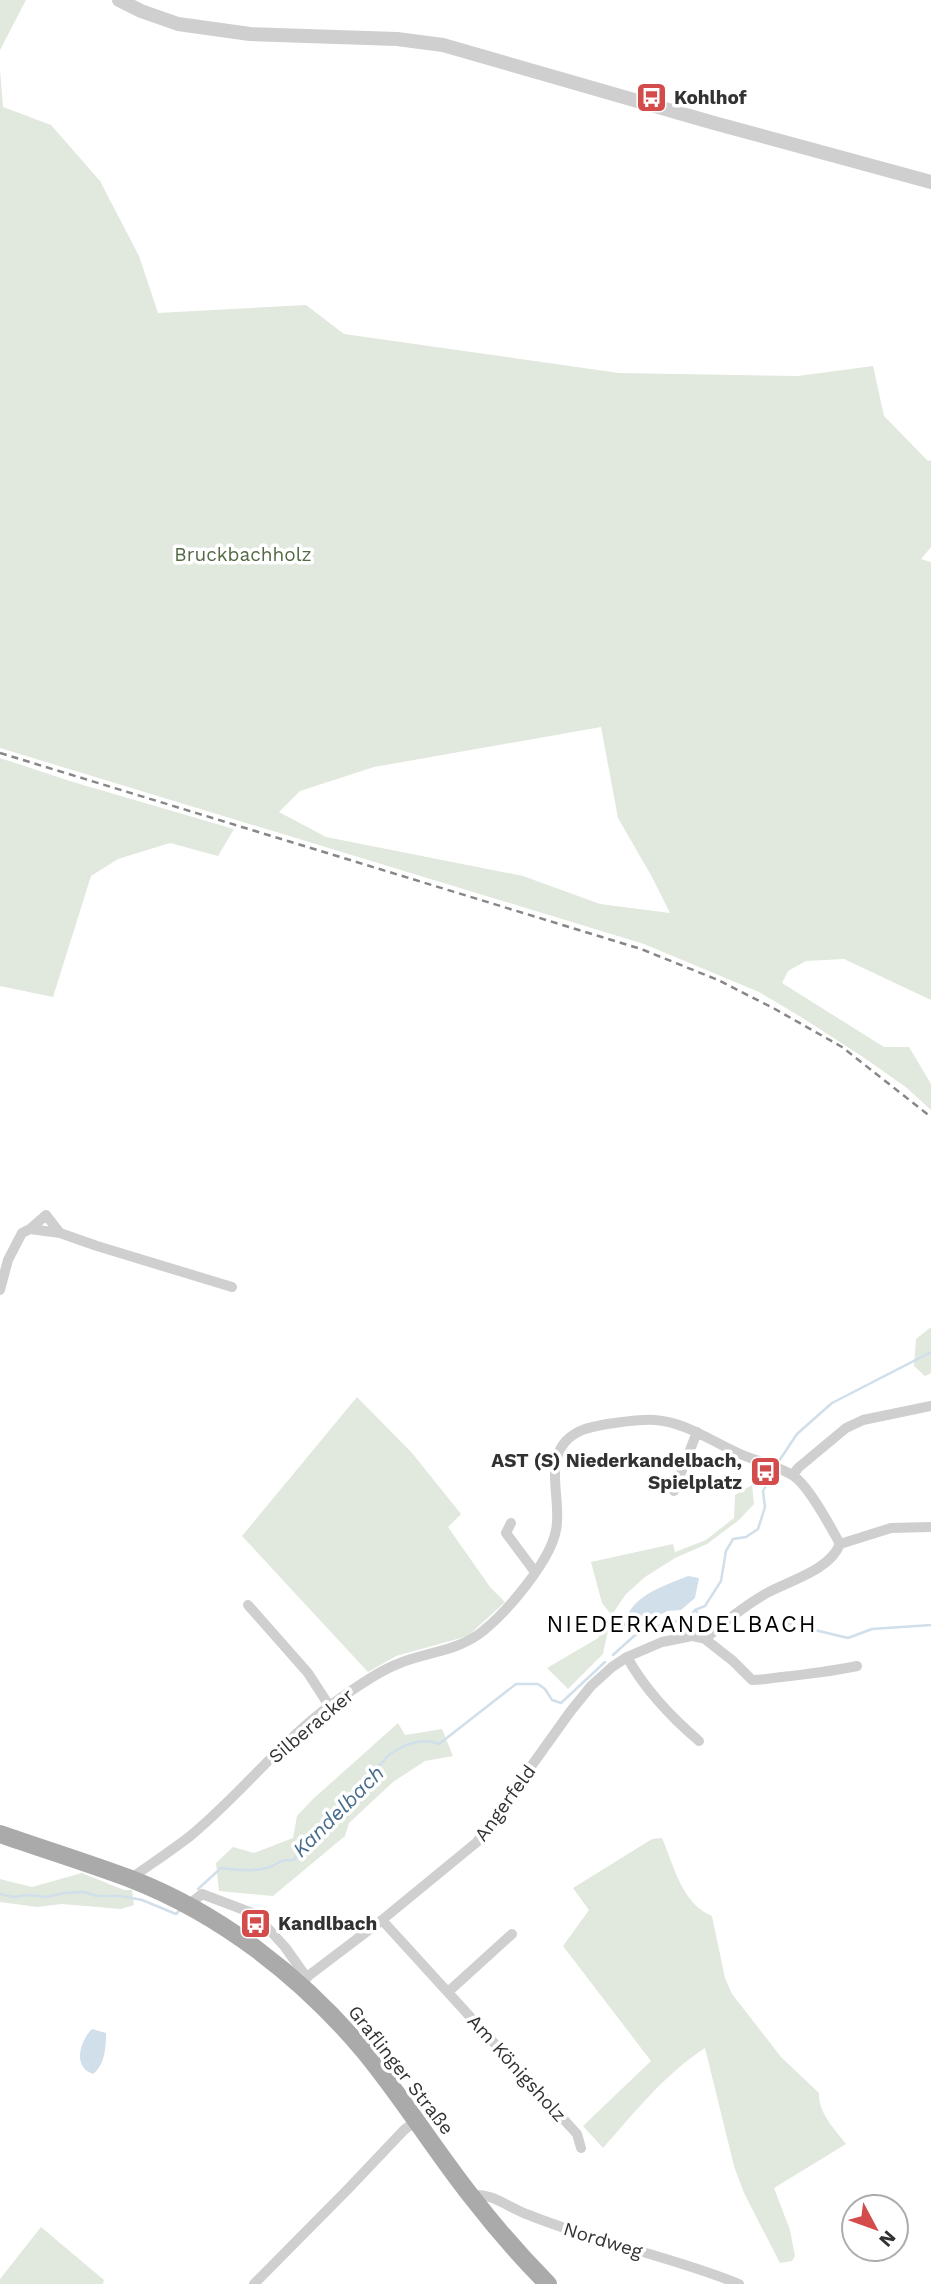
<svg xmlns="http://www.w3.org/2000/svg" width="931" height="2284" font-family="'Work Sans',sans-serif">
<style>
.green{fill:#e1e8dd;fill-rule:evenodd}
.water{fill:#d1dfea}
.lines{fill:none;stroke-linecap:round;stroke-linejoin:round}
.stream{stroke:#d1dfea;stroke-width:2.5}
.minor{stroke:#cfcfcf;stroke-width:10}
.tertiary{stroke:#cfcfcf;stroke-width:14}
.primary{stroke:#aaa;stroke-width:18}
.rail{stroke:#878787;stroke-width:2.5;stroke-dasharray:7 5;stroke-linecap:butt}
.labels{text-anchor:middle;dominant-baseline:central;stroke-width:7;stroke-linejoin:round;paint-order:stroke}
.poi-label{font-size:19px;font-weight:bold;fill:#323232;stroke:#fff;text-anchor:start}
.park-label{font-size:19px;fill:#536a44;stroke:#fff}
.street-label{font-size:19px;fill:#323232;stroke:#fff}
.water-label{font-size:21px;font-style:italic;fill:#486d8c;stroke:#fff}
.quarter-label{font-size:23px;letter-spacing:2px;fill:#000;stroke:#fff}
</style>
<rect width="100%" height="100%" fill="#fff"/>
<path class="green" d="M 0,0 L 26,0 L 0,50 Z
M 0,70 L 3,107 L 51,125 L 100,181 L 139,256 L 158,313 L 306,305 L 344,334 L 619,373 L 798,376 L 873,366 L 884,416 L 928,461 L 931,460 L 931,547 L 921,559 L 931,562 L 931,1000 L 844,959 L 806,961 L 788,971 L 782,983 L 884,1047 L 909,1047 L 931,1084 L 931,1110 L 907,1088 L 863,1057 L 801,1017 L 759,992 L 644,944 L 0,748 ZM 601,727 L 618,818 L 652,877 L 670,913 L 600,904 L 523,876 L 326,837 L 279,812 L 300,791 L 374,767 Z
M 0,758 L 73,782 L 234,829 L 218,856 L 170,843 L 118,859 L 91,876 L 53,997 L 0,986 Z
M 931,1327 L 931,1373 L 925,1376 L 914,1366 L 916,1339 Z
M 357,1397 L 412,1453 L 461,1514 L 448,1527 L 490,1587 L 505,1602 L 468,1636 L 396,1656 L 368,1672 L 242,1536 Z
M 752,1485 L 754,1504 L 739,1520 L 707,1544 L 675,1558 L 645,1577 L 626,1594 L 611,1616 L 603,1654 L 568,1689 L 547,1668 L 598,1638 L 610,1613 L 602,1603 L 591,1562 L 673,1544 L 675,1552 L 706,1540 L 734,1518 L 735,1495 Z
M 398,1723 L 405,1735 L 442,1729 L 453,1756 L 425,1761 L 393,1782 L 349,1823 L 345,1836 L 273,1896 L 219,1891 L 216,1863 L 233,1847 L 254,1853 L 293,1838 L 297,1816 L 313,1799 Z
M 662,1838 C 674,1866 682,1904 712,1916 L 725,1978 L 732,1994 L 781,2057 L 819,2093 C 818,2113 835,2129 846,2144 L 774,2188 L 790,2230 L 795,2256 L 792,2261 L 780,2263 L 744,2193 L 734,2166 L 705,2048 C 665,2074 635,2112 603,2148 L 583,2126 L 651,2061 L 563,1946 L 589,1910 L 573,1888 L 652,1839 Z
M 82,1873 L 124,1890 L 132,1890 L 134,1905 L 121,1909 L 62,1904 L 37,1907 L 0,1902 L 0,1879 L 32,1887 Z
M 41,2227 L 104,2280 L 103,2284 L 0,2284 L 0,2279 Z"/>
<path class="water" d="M 688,1576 L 699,1578 L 695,1598 L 681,1610 L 667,1611 L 629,1633 L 624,1625 C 631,1595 662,1587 688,1576 Z
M 92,2029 L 106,2033 C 106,2047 105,2065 93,2074 C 72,2067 80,2041 92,2029 Z"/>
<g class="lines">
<path class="stream" d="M 777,1464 L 797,1434 L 832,1403 L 931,1352
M 695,1610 L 707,1623 L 713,1626
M 723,1630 L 744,1632 L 769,1623 L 790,1624 L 848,1638 L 872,1629 L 931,1625
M 613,1655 L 634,1636 L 650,1628 L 689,1618 L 695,1610 L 705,1606 L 721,1581 L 726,1551 L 733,1539 L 746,1537 L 758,1529 L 765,1507 L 763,1491 L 772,1475
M 198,1889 L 221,1868 C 235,1870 252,1872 267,1868 C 280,1864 278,1859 294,1860 L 302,1848 L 313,1839 L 327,1816 L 355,1792 L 390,1754 L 404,1746 L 416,1742 L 429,1741 L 439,1744 L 516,1684 L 538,1684 L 545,1689 L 552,1700 L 561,1703 L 605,1662
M 0,1894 L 13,1897 L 27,1895 L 46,1897 L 65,1893 L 84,1892 L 97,1896 L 121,1896 L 142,1900 L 176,1914 L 179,1911"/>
<path class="minor" d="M 30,1229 L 46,1215 L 60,1233
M 0,1290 L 8,1260 L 22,1233 L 30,1229 L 60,1233 L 97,1246 L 232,1287
M 793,1475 L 798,1468 L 846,1428 L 863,1420 L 931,1406
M 674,1491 L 697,1432
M 511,1523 L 506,1533 L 535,1572
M 248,1605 L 308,1673 L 330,1707
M 705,1639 L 733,1661 L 752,1680 C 766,1680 777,1677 791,1676 C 814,1673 834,1671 857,1666
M 627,1657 C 645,1690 671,1717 699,1741
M 132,1880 L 137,1874 C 154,1862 172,1850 189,1837 C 243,1793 286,1734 345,1695 C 361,1684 381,1670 400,1663 C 427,1652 459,1651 483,1631 C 507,1612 551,1560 556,1530 C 562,1502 545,1466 565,1442 C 577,1429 591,1427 607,1424 C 623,1422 639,1419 655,1420 C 685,1422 711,1441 738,1453 C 755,1461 776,1465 792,1475 C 808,1484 830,1526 840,1544
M 187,1906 L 202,1894 L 255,1914 L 285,1947 L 307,1978
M 382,1920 L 577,2134 L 581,2148
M 299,1983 L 382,1920 L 477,1842 L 570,1712 L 591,1686 L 612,1667 L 627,1657 L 662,1642 L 692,1636 L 705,1639 C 724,1622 743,1607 765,1594 C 790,1580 829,1571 840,1544 L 891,1528 L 931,1527
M 448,1992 L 512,1934
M 470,2195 C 491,2192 509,2208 529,2215 C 598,2243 671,2256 739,2284
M 254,2284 L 349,2188 L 404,2130 L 417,2120"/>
<path class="tertiary" d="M 119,0 L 141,11 L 178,24 L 250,34 L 397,39 L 443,45 L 714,123 L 931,182"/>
<path class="primary" d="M 0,1834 C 43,1849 88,1863 131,1879 C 221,1914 302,1977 364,2051 C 402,2097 434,2149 471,2196 C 495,2227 520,2256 548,2284"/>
<path class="rail" d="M 0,753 L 641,949 L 718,980 L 775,1009 L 842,1047 L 931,1117"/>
</g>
<defs>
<symbol id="bus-square" viewBox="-11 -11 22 22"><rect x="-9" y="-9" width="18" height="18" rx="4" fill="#d34b4b" stroke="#fff"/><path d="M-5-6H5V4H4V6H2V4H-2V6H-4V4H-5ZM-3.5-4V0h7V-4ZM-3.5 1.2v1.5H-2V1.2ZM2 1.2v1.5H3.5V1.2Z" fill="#fff"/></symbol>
</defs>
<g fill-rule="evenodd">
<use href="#bus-square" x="634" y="80" width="35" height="35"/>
<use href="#bus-square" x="748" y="1454" width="35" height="35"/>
<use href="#bus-square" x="238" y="1906" width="35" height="35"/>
</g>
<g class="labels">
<g class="poi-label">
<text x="674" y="97">Kohlhof</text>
<text x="742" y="1460" text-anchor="end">AST (S) Niederkandelbach,<tspan x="742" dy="22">Spielplatz</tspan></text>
<text x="278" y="1923">Kandlbach</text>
</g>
<g class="park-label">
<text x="243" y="554">Bruckbachholz</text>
</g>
<g class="street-label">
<text transform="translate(311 1726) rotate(-40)">Silberacker</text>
<text transform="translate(505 1803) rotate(-54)">Angerfeld</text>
<text transform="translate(517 2068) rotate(48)">Am Königsholz</text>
<text transform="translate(401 2070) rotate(52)">Graflinger Straße</text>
<text transform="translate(603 2240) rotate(17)">Nordweg</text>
</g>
<g class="water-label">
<text transform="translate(338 1811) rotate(-45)">Kandelbach</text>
</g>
<g class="quarter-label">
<text x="682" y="1624">NIEDERKANDELBACH</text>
</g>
</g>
<g transform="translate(875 2228) rotate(131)"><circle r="33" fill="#ffffff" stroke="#adadad" stroke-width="2"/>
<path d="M0-5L12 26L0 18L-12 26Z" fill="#d34b4b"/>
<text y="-10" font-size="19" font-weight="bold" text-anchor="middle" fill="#323232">N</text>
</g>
</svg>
